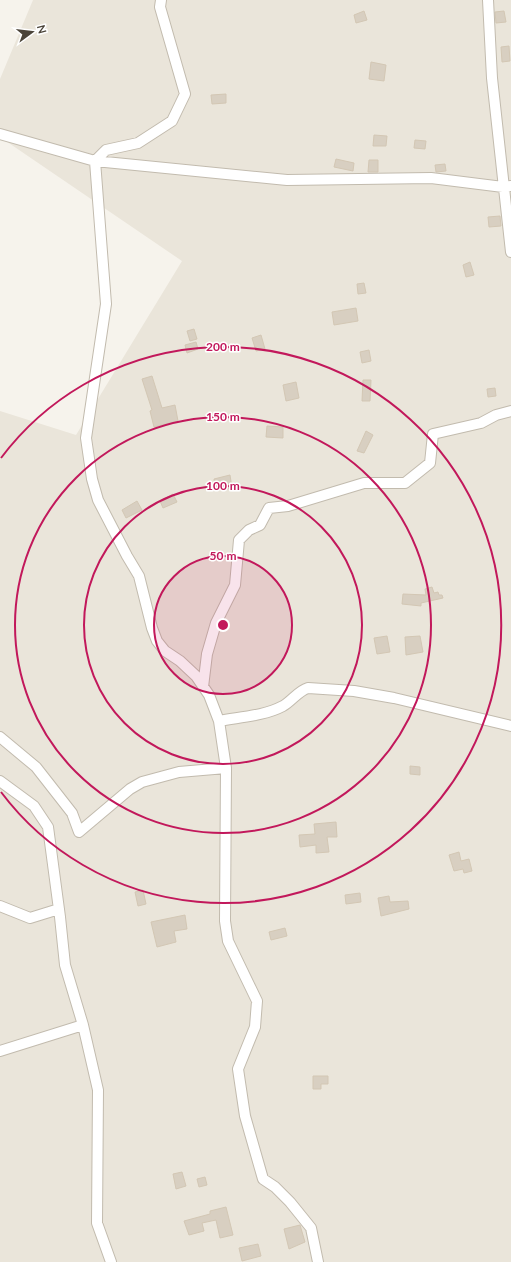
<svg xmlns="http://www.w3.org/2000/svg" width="511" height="1262" font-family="Lato,sans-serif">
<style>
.residential{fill:#eae5da}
.building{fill:#d8cfc1;stroke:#d3c7b4}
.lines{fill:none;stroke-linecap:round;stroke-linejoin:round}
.minor-casing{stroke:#c2bbae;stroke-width:12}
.minor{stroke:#fff;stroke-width:10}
.ring{fill:none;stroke:#c2185b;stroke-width:2}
.centre{fill:#c2185b;stroke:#fff;stroke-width:2}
.ring-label{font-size:12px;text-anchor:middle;font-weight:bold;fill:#c2185b;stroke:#fff;stroke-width:3;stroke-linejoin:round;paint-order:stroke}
</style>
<rect width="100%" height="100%" fill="#f6f3ec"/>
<path class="residential" d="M 33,0 L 511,0 L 511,1262 L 0,1262 L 0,411 L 76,435 L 182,261 L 0,137 L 0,79 Z"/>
<path class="building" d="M 364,11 L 367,20 L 356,23 L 354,15 Z
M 504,11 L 506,22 L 496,23 L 495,12 Z
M 509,46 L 510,61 L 502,62 L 501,47 Z
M 371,62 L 386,65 L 384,81 L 369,79 Z
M 226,94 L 226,103 L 212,104 L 211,95 Z
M 374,135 L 387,136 L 386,146 L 373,146 Z
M 415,140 L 426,141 L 425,149 L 414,148 Z
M 336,159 L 354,163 L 353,171 L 334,167 Z
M 369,160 L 378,160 L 378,172 L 368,172 Z
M 445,164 L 446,171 L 436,172 L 435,165 Z
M 500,216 L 501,226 L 489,227 L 488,217 Z
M 470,262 L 474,275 L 466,277 L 463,265 Z
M 364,283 L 366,293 L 358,294 L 357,284 Z
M 356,308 L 358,321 L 334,325 L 332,312 Z
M 194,329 L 197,339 L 190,341 L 187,331 Z
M 261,335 L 265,349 L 256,351 L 252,338 Z
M 196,342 L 198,349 L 187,353 L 185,345 Z
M 369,350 L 371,361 L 362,363 L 360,352 Z
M 152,376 L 162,408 L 175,405 L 178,421 L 154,427 L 150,411 L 152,410 L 142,379 Z
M 363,380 L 371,380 L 370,401 L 362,401 Z
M 296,382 L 299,398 L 286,401 L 283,385 Z
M 495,388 L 496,396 L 488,397 L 487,389 Z
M 267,426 L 283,427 L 283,438 L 266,437 Z
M 366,431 L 373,435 L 364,453 L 357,451 Z
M 230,475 L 232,488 L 224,490 L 222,485 L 215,487 L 214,479 Z
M 173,494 L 177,502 L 163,508 L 160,501 Z
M 137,501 L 142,510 L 126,518 L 122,510 Z
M 432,587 L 434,593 L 438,592 L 439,595 L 442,595 L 443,598 L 421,603 L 421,606 L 402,604 L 403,594 L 426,595 L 425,589 Z
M 387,636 L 390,652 L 377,654 L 374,638 Z
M 420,636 L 423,652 L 406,655 L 405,637 Z
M 410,766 L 420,767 L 420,775 L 410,774 Z
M 336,822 L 337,837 L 327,837 L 329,852 L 316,853 L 316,845 L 300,847 L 299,835 L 315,834 L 314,824 Z
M 459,852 L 461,861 L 469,859 L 472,871 L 464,873 L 463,869 L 454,871 L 449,855 Z
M 143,890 L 146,904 L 138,906 L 135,892 Z
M 360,893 L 361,902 L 346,904 L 345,895 Z
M 389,896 L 390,902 L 408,901 L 409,909 L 381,916 L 378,898 Z
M 185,915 L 187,929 L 174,931 L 176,942 L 157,947 L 151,922 Z
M 285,928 L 287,936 L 271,940 L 269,932 Z
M 313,1076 L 328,1076 L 328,1084 L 321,1084 L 321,1089 L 313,1089 Z
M 182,1172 L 186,1186 L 176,1189 L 173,1174 Z
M 205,1177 L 207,1185 L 199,1187 L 197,1179 Z
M 226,1207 L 233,1235 L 220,1238 L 216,1220 L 202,1223 L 204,1231 L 189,1235 L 184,1221 L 210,1214 L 210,1211 Z
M 300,1225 L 305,1242 L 289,1249 L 284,1229 Z
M 258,1244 L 261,1256 L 242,1261 L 239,1248 Z"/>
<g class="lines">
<defs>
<path id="minor" d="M 161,0 L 160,7 L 185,94 L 172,121 L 138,143 L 106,150 L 95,161 L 106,304 L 86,438 L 92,479 L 98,500 L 127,556 L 139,576 L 152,628 L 157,641 L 165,651 L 180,661 L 196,676 L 209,695 L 219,721 C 240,717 264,716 283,706 C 292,701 298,691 308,688 L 354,691 L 394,698 L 511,726
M 488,0 L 492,78 L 511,252
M 0,134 L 95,161 L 287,180 L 431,178 L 503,187 L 511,186
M 203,687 L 207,654 L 216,623 L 235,585 L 239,540 L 249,530 L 260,525 L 269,508 L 288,506 L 364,483 L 405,483 L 430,463 L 433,434 L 481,423 L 496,415 L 511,411
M 219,721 L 226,768 L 225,921 L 228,941 L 257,1001 L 255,1027 L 238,1069 L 245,1116 L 263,1179 L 275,1187 L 290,1202 L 311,1228 L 318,1262
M 0,737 L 36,767 L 72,813 L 79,832 L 130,789 L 142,782 L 179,772 L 226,768
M 0,781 L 34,806 L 48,827 L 60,917 L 65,965 L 83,1025 L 98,1090 L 97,1223 L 111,1262
M 0,906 L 30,918 L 59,909
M 0,1051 L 83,1025"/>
</defs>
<use href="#minor" class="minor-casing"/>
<use href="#minor" class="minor"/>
</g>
<circle cx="223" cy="625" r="69" fill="#c2185b" fill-opacity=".12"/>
<g class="ring">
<circle cx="223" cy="625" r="69"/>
<circle cx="223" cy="625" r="139"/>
<circle cx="223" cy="625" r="208"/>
<path d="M1 458A278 278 0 1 1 1 792"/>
</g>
<circle cx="223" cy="625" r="6" class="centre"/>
<g class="ring-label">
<text x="223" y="351">200 m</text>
<text x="223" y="421">150 m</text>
<text x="223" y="490">100 m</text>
<text x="223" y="560">50 m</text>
</g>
<g transform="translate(32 32) rotate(75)" stroke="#ffffff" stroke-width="3" paint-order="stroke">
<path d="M0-3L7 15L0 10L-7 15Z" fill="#4b4439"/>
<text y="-6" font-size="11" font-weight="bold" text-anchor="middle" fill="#4b4439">N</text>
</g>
</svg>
